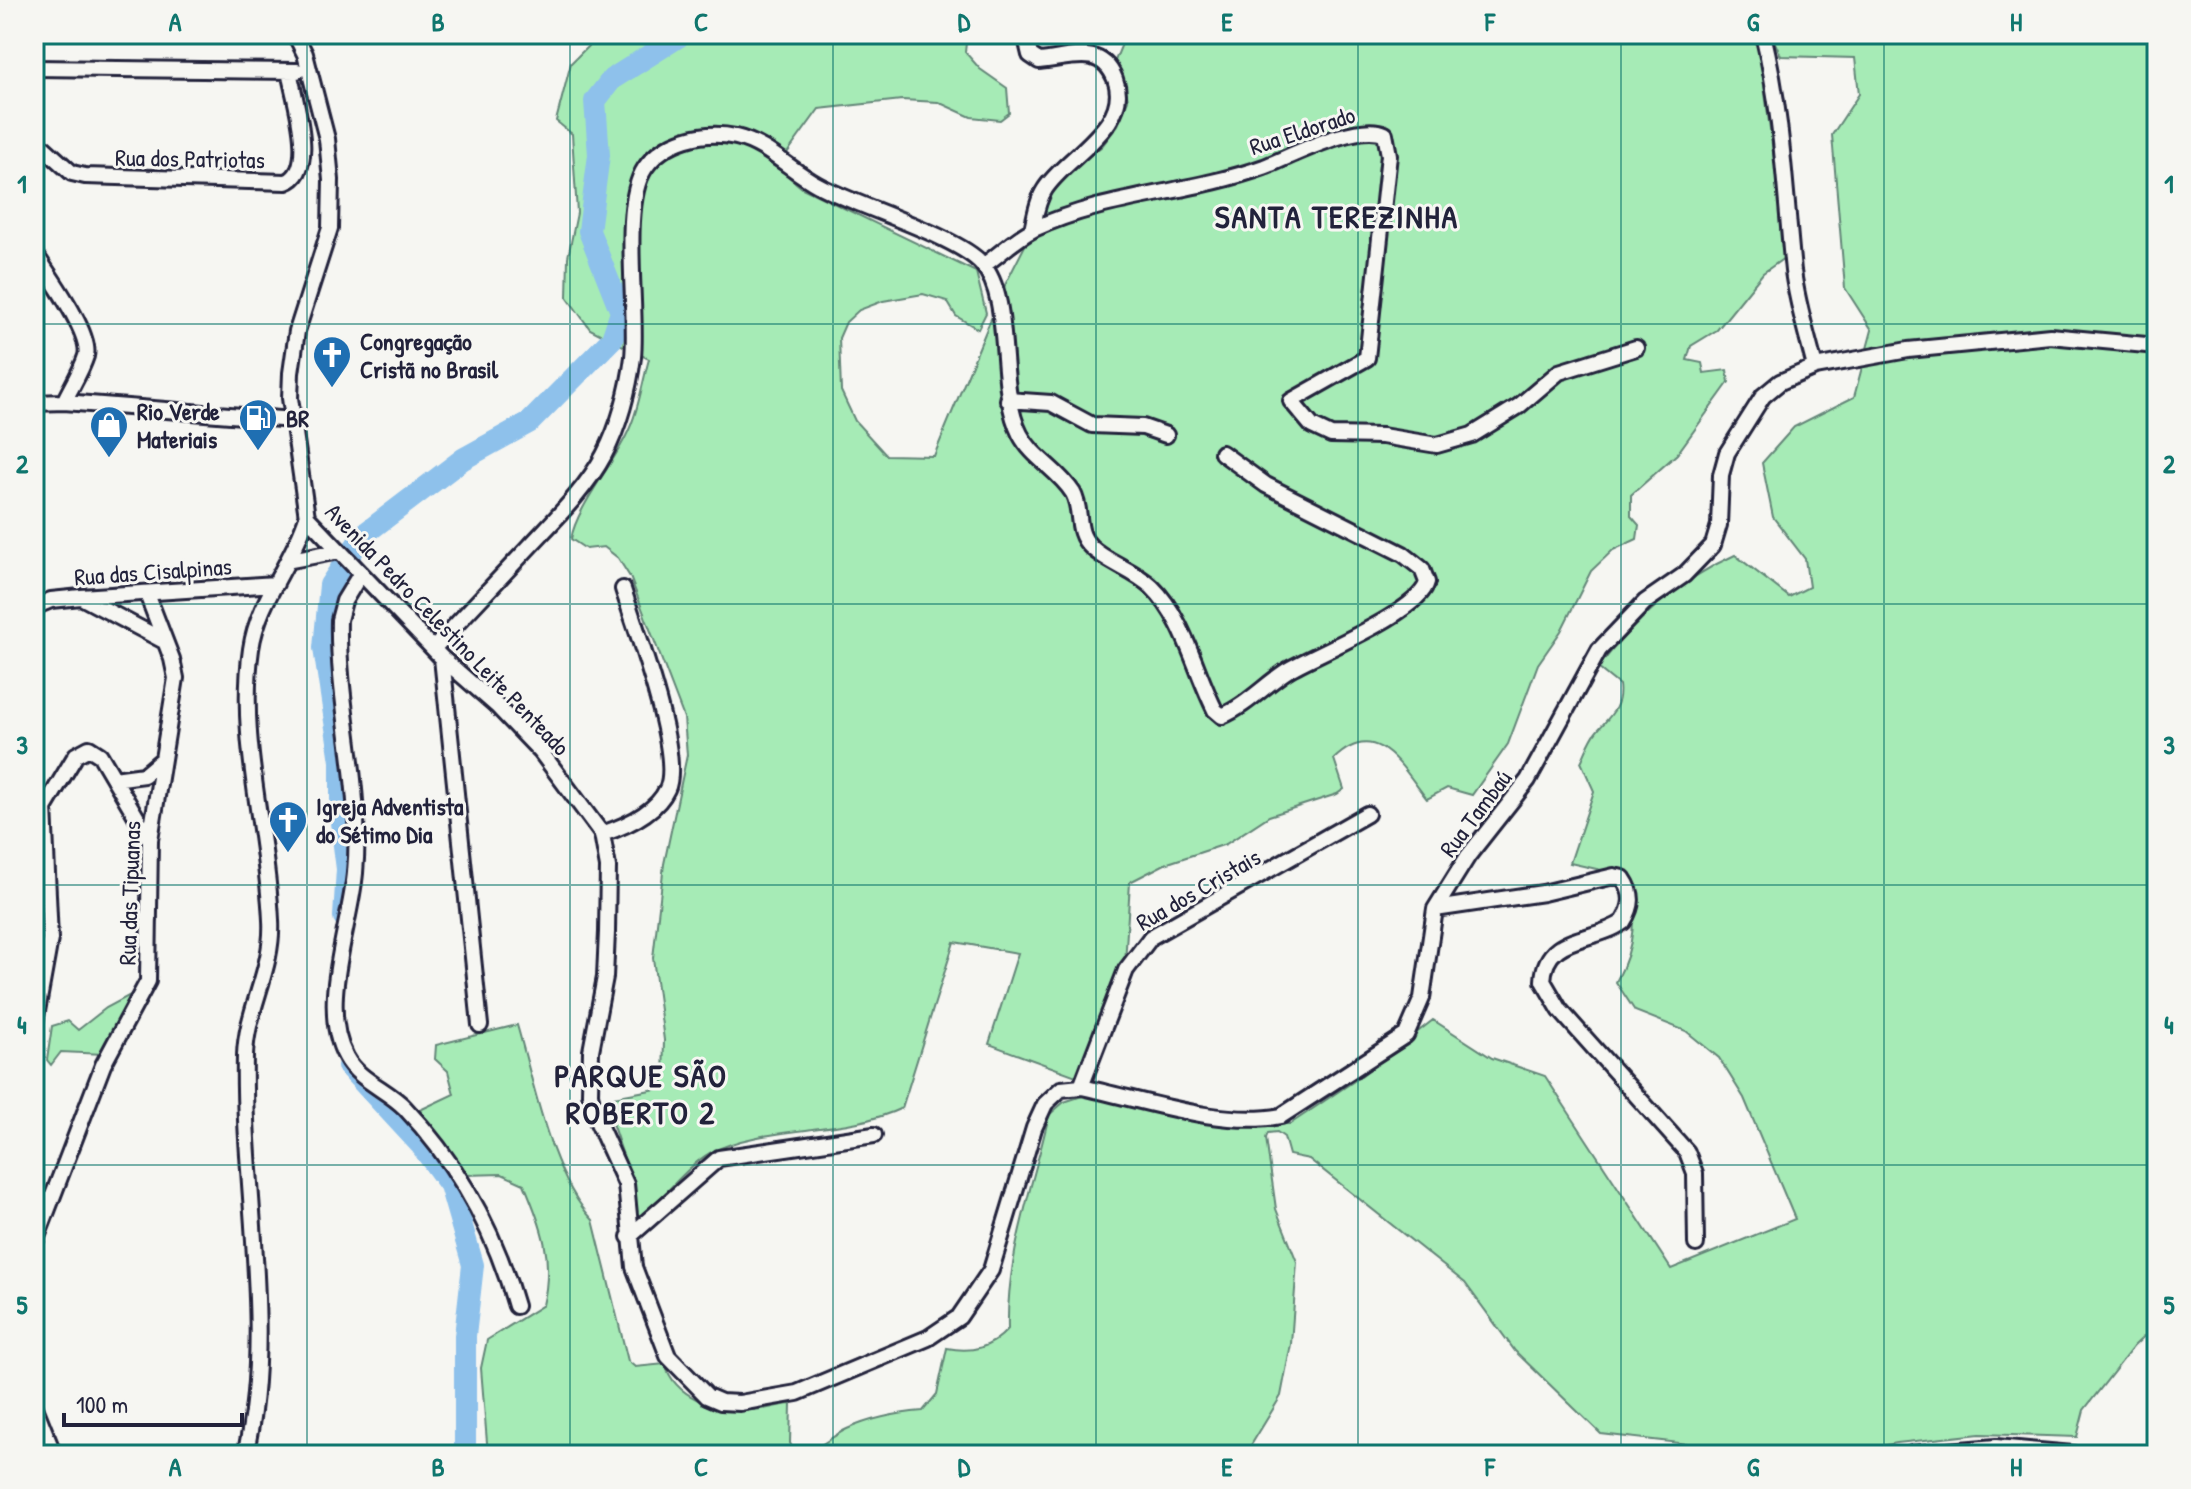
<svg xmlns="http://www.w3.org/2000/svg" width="2191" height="1489" font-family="'Patrick Hand',sans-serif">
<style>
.green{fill:#a6ebb6;stroke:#648678;stroke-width:2}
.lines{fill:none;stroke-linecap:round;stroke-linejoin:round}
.river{stroke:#8ec1eb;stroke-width:22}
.minor-casing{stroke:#22223b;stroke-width:20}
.major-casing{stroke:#22223b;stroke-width:22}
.minor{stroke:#f6f6f2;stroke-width:14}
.major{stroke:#f6f6f2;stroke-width:16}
.grid{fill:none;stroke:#0f766e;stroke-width:2;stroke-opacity:0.55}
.labels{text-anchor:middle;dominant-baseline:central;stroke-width:6;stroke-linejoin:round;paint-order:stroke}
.street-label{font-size:24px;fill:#22223b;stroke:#f6f6f2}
.poi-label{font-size:24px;font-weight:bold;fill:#22223b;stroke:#f6f6f2;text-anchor:start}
.district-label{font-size:32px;font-weight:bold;letter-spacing:2px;fill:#22223b;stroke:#f6f6f2}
.neatline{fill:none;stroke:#0f766e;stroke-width:3}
.grid-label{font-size:26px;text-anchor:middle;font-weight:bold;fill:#0f766e}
</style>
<rect width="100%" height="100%" fill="#f6f6f2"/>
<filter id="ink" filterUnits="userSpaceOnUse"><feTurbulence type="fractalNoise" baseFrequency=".0125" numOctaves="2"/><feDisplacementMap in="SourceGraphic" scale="16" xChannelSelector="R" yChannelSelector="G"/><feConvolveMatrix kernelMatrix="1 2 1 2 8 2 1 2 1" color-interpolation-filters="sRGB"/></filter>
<g filter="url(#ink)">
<path class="green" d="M 600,34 L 967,34 L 965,52 L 980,69 L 1007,88 L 1009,113 L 1000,120 L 971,117 L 938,102 L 902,100 L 819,109 L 777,167 L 802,188 L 976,272 L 986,313 L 978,329 L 956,316 L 947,301 L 923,294 L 883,301 L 859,310 L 846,322 L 839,338 L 841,391 L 855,421 L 886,455 L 934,456 L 1005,285 L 1040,216 L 1051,186 L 1102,146 L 1118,125 L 1128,100 L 1125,83 L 1112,68 L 1126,34 L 1757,34 L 1780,203 L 1784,258 L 1763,273 L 1717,330 L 1691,346 L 1687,360 L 1702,363 L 1704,373 L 1727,370 L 1729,382 L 1677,454 L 1631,495 L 1631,516 L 1639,525 L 1637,539 L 1613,550 L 1591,571 L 1561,631 L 1538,664 L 1508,744 L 1472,795 L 1447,788 L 1427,799 C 1402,768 1377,717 1334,759 L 1344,789 L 1337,794 L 1269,816 L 1226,844 L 1165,864 L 1130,882 L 1125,964 L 1083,1071 L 1076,1076 L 989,1044 L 1018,953 L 954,942 L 902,1108 C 843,1136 764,1124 710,1153 C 687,1166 664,1198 641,1215 L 635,1215 L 631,1179 L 612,1123 L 608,1098 L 656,1089 L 663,1082 L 664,1040 L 653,958 L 664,864 L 687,755 L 684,718 L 630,577 L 618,558 L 604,547 L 586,549 L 571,539 C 576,509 611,467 626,436 C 638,413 642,384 649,359 L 590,329 L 567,297 L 568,257 L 577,213 L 572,134 L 556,121 L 571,63 Z
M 1771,34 L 2157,34 L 2157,1324 L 2134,1346 L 2084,1410 L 2077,1437 L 1980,1434 L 1897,1443 L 1835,1455 L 1784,1455 L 1601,1434 L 1515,1351 L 1465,1283 L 1309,1159 L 1289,1155 L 1284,1137 L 1277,1132 L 1268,1133 L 1266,1138 L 1276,1209 L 1297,1262 L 1291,1344 L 1281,1396 L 1245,1455 L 488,1455 L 481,1368 L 487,1340 L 543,1305 C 554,1259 542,1226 524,1184 L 502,1174 L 465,1175 L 420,1110 L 454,1094 L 448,1071 L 435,1059 L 436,1045 L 517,1025 C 534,1083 551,1177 593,1220 L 628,1361 L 635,1367 L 665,1364 C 675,1398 715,1410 747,1410 C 761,1411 777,1405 791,1404 L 790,1443 L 795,1454 C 816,1453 828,1438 847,1429 C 869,1419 899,1413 923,1411 L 937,1394 L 947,1348 C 972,1353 991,1348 1008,1329 C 1006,1256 1033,1186 1049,1115 L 1064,1102 L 1091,1093 L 1250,1124 L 1290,1124 L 1357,1079 L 1433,1020 L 1492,1058 L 1545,1076 L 1671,1269 L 1795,1219 L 1744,1098 L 1719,1058 L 1686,1031 L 1635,1011 L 1616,982 C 1637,943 1635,918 1628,876 L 1570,863 L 1594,791 L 1581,762 C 1586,752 1590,739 1597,731 C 1610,716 1622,707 1619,685 L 1598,668 C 1633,621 1681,579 1735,555 L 1789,597 L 1809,587 L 1805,559 L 1773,517 L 1762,463 L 1794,427 L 1854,397 L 1872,330 L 1845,288 L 1832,135 L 1859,94 L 1855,58 L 1781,56 Z
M 132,994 L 104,1054 L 61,1052 L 51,1065 L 47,1060 L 52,1026 L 68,1021 L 78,1030 L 106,1008 Z"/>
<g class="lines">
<path class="river" d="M 344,917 L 347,869 L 341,822 L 341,761 L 324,648 L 330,585 L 363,535 L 463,459 L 530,422 L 612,339 L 621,312 L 589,231 L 599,155 L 595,101 L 612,79 L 683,34
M 348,1066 L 421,1145 L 450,1185 L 473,1265 L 465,1336 L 465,1455"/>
<defs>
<path id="minor" d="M 295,34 L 305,54 L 327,139 L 331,180 L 330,228 L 297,331 L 291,373 L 290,398 L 307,517 L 442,658 L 497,706 L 541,752 L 602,834 L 608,867 L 607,932 L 605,977 L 591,1051 L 590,1093 L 594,1114 L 626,1184 L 634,1267 L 668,1356 L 707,1396 L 721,1402 L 740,1403 L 797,1393 L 928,1338 L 959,1317 L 991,1270 L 1034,1128 L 1045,1104 L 1061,1089 L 1081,1087 C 1141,1099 1221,1128 1281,1116 L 1406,1035 L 1422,998 L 1435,909 L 1468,856 L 1528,780 L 1599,650 L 1645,602 L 1684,575 L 1713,545 L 1719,525 L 1721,475 L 1727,453 L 1763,396 L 1780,382 L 1815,367 L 1908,350 L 2050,336 L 2157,346
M 1025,34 L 1030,55 L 1039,61 C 1068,59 1101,43 1115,79 C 1133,125 1065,157 1045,189 C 1037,201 1035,217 1032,230
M 1763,34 C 1782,111 1785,192 1793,271 C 1797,303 1807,335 1815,367
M 34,68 L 297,71
M 34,139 L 72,173 L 85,176 L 286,182 C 318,171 294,98 289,71
M 34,252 C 47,273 92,333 86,356 C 81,372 71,387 64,402
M 984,265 C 1000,254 1016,238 1034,229 C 1106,195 1189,194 1264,167 C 1292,156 1358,121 1385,134 L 1389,155 L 1367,358 L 1291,401 L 1312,426 L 1331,435 L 1382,436 L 1437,445 L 1472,435 L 1519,406 L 1559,372 L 1636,348
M 1008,400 L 1051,403 L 1092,425 L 1143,427 L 1166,435
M 34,403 L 64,402 L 293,420
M 291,560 L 339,551
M 361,573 L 344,601 L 339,620 C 337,705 363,788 355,873 C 350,928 318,1006 346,1057 C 358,1080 388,1090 405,1108 C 458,1164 495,1232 516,1306
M 81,597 L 164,641
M 34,607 L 51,600 L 81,597 L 276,584
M 435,647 C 466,614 498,580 530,546 C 556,518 586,489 604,455 C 619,427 629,389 633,357 C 638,309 620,205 645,168 C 664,140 704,130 736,137 C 767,144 790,170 818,185 C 856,206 958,236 982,264 C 1014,300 996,387 1020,434 C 1032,458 1059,470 1073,493 C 1083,511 1074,531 1091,547 C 1108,563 1134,570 1152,587 C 1184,618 1195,671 1215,710 L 1222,716 C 1246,706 1266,684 1288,670 C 1317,653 1420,612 1427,582 L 1422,569 L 1403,554 L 1266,485 L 1222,453
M 442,658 L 480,1025
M 114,779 L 144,775 L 163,759
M 34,825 L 76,755 L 89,748 L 100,755 L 150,840
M 602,834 C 626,826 656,813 667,789 C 683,755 635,627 623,589
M 1435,909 L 1543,893 L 1614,876 L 1623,878 C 1634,894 1633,906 1623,922 C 1594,943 1545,933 1543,981 L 1560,1010 L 1687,1152 L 1695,1173 L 1696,1244
M 34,1028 L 50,939 L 44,807
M 1081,1087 L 1126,970 L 1151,937 L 1367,814
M 629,1237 L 719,1158 L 874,1135
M 34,1245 L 103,1065 L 148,981 L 150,840 L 176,678 L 172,659 L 147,594
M 34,1405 L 54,1455
M 245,1455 C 275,1332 242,1183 245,1056 C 246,1010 274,968 271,920 C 267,830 238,740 251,649 C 258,600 292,564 307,517"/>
<path id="major" d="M 1912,1455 L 1996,1448 L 2073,1455"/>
</defs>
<use href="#minor" class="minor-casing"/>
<use href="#major" class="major-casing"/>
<use href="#minor" class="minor"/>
<use href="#major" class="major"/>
</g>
</g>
<path class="grid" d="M 307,34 L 307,1455M 570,34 L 570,1455M 833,34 L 833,1455M 1096,34 L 1096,1455M 1358,34 L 1358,1455M 1621,34 L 1621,1455M 1884,34 L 1884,1455M 34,324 L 2157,324M 34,604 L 2157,604M 34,885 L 2157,885M 34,1165 L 2157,1165"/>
<defs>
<symbol id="church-pin" viewBox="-11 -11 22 30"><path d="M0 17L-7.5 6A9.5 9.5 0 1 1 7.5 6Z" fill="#1f6fb2" stroke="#f6f6f2"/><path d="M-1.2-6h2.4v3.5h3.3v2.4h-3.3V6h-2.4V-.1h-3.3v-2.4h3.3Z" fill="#fff"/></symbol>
<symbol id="fuel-pin" viewBox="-11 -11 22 30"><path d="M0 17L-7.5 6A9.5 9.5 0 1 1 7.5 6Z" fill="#1f6fb2" stroke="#f6f6f2"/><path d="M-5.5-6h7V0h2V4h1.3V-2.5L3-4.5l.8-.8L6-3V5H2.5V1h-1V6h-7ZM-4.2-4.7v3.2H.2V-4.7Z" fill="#fff"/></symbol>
<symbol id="shop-pin" viewBox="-11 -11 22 30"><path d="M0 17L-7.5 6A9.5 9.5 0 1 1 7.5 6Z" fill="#1f6fb2" stroke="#f6f6f2"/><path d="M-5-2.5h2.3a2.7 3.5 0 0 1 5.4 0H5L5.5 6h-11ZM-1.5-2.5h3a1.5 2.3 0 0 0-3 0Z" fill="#fff"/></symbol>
</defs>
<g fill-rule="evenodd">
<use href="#church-pin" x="310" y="333" width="44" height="60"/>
<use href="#fuel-pin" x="236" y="396" width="44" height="60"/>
<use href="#shop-pin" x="87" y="403" width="44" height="60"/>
<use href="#church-pin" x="266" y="798" width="44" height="60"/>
</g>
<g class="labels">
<g class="street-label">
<text transform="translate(1302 130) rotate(-18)">Rua Eldorado</text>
<text transform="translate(190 158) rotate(1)">Rua dos Patriotas</text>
<text transform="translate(153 571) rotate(-4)">Rua das Cisalpinas</text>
<text transform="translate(448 629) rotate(46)">Avenida Pedro Celestino Leite Penteado</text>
<text transform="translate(1475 813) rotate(-53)">Rua Tambaú</text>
<text transform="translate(1198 889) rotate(-30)">Rua dos Cristais</text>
<text transform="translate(129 893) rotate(-88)">Rua das Tipuanas</text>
</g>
<g class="poi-label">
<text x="360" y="341">Congregação<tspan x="360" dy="28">Cristã no Brasil</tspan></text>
<text x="137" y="411">Rio Verde<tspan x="137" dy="28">Materiais</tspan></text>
<text x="286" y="418">BR</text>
<text x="316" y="806">Igreja Adventista<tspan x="316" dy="28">do Sétimo Dia</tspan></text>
</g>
<g class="district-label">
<text x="1337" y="216">SANTA TEREZINHA</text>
<text x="641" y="1075">PARQUE SÃO<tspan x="641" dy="37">ROBERTO 2</tspan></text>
</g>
</g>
<rect width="2191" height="1489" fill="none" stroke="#f6f6f2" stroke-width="88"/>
<path d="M64 1413v12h178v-12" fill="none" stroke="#22223b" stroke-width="4"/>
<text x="76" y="1413" font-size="24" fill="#22223b" stroke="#f6f6f2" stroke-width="6" paint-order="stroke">100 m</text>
<rect x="44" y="44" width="2103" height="1401" class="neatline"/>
<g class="grid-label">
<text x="175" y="31">A</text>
<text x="438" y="31">B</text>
<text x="701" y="31">C</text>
<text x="964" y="31">D</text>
<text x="1227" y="31">E</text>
<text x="1490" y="31">F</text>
<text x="1753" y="31">G</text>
<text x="2016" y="31">H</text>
<text x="22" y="193">1</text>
<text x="2169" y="193">1</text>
<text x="22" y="473">2</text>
<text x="2169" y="473">2</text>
<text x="22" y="754">3</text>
<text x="2169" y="754">3</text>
<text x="22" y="1034">4</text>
<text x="2169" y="1034">4</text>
<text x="22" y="1314">5</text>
<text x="2169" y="1314">5</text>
<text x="175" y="1476">A</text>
<text x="438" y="1476">B</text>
<text x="701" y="1476">C</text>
<text x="964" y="1476">D</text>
<text x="1227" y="1476">E</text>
<text x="1490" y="1476">F</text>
<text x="1753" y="1476">G</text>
<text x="2016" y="1476">H</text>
</g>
</svg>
